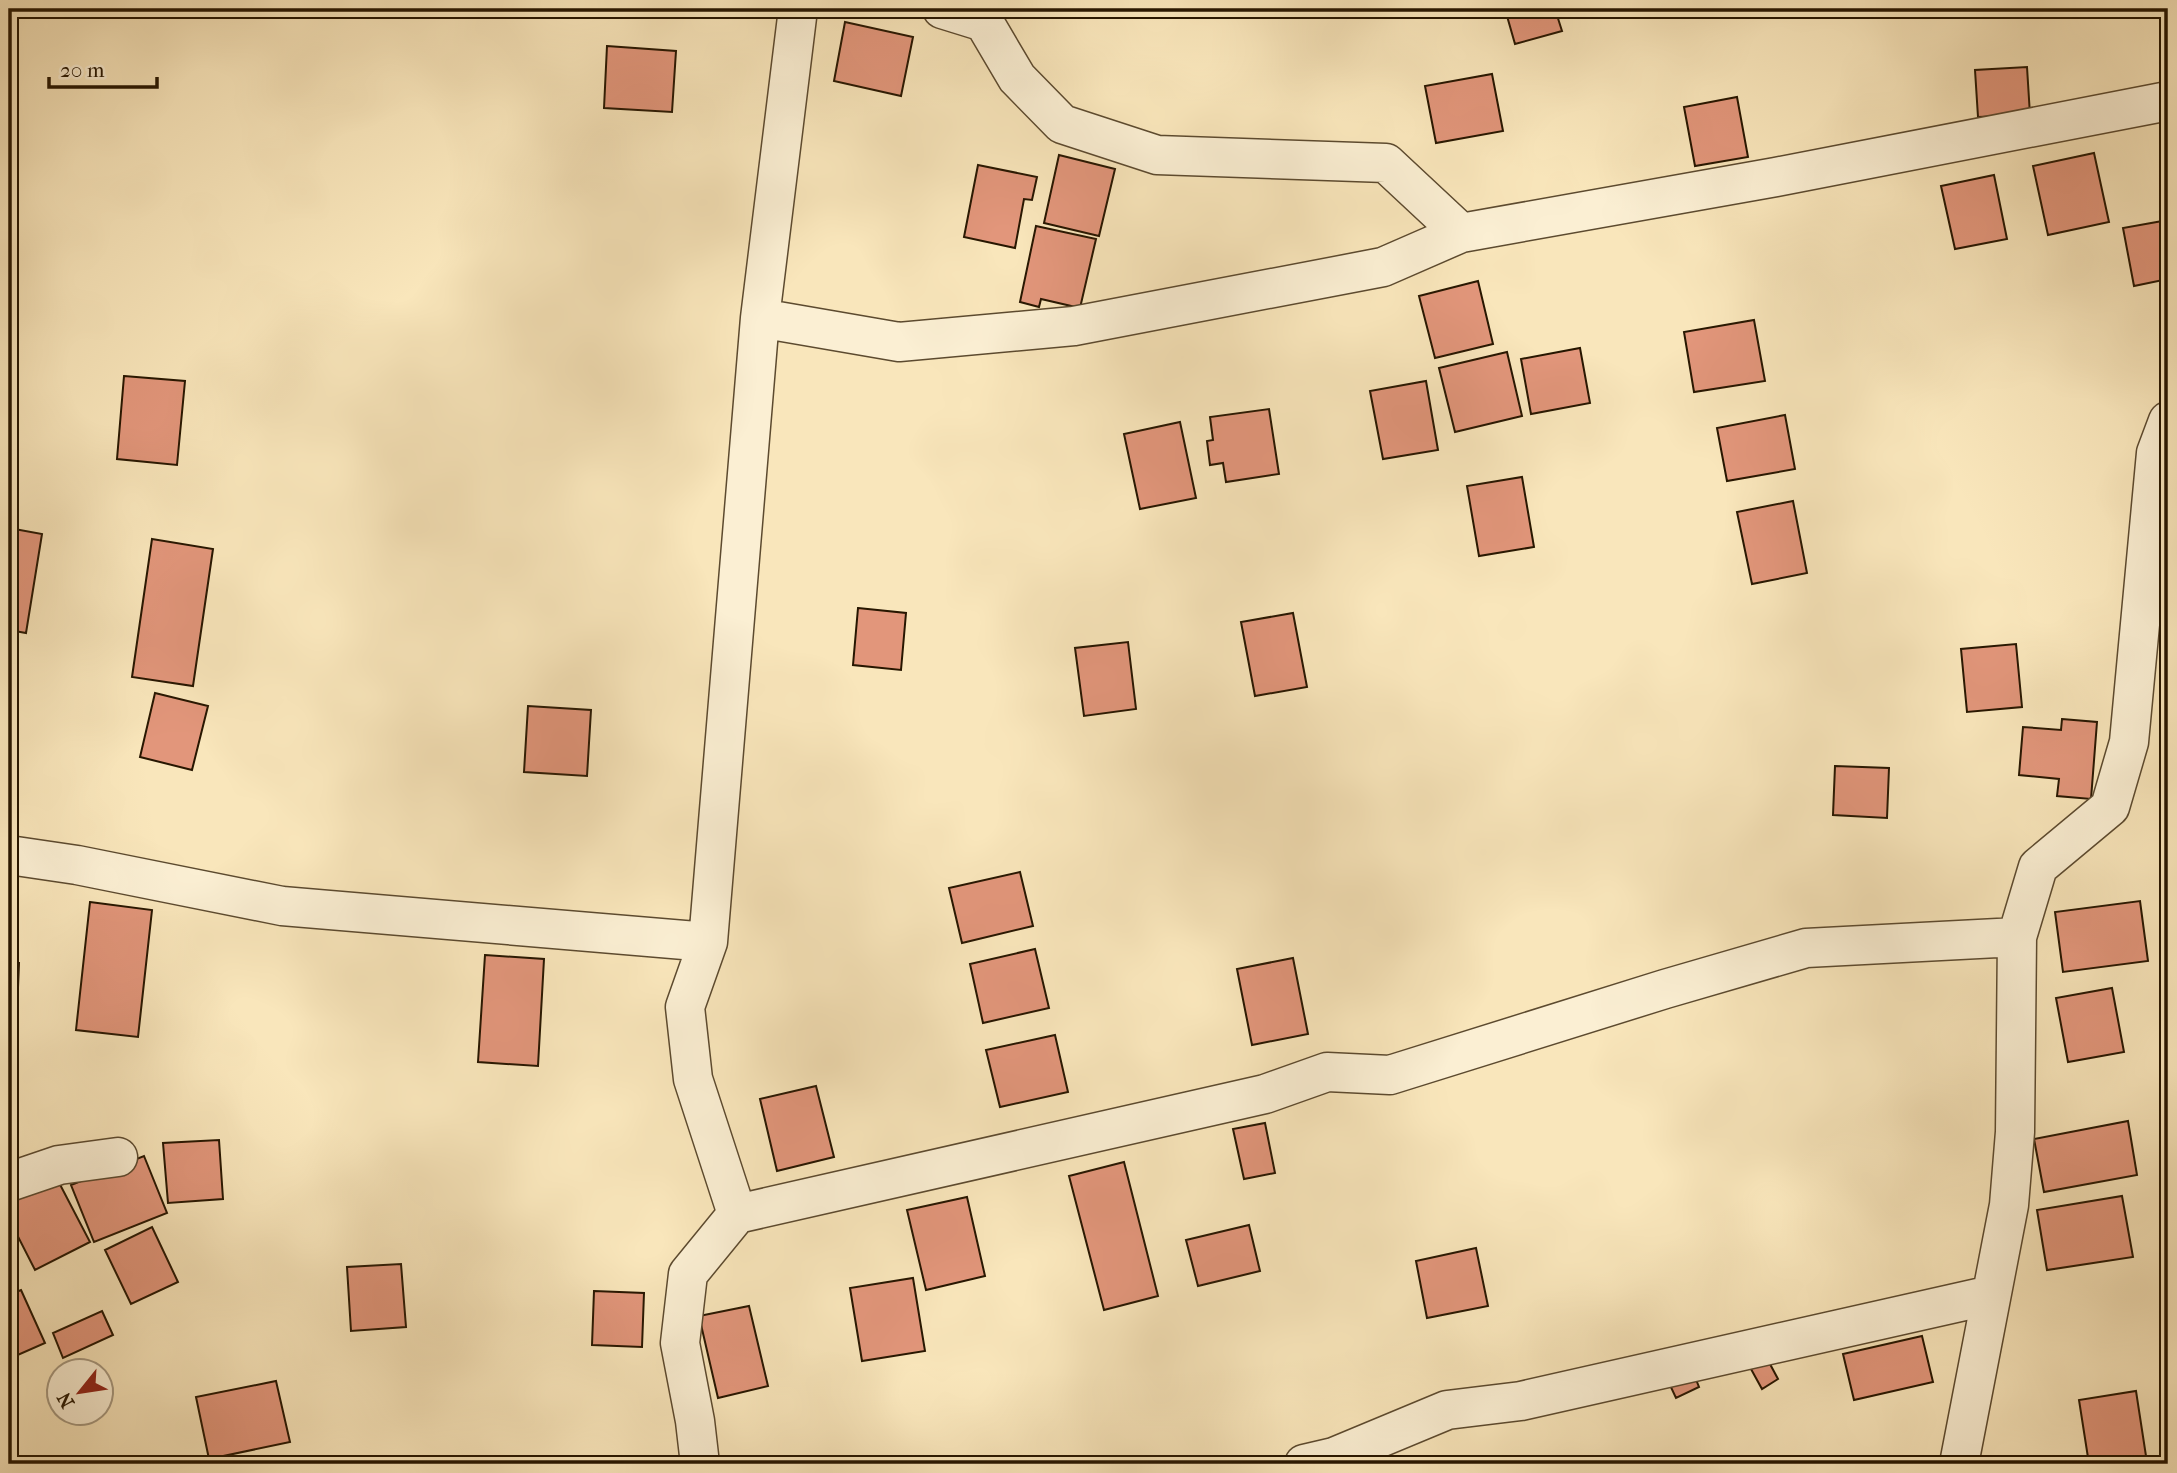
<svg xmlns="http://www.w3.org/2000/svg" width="2177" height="1473" font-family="'IM FELL French Canon',serif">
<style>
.building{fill:#e2967b;stroke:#271600;stroke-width:2}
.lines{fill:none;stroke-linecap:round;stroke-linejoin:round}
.minor-casing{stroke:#5c4a2f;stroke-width:41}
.minor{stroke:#fbefd3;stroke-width:38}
</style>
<rect width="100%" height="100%" fill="#f9e6bb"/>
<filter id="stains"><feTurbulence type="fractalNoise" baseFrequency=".00286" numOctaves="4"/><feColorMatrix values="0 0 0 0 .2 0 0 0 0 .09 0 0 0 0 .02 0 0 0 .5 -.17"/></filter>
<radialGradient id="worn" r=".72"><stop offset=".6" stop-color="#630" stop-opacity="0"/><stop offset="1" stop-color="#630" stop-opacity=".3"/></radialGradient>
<path class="building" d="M 1505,9 L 1555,9 L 1562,31 L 1515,44 Z
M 845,22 L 913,37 L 901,96 L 834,81 Z
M 607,46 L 676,51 L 672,112 L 604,108 Z
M 2027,67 L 2030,115 L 1978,117 L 1975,70 Z
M 1492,74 L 1503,131 L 1436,143 L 1425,86 Z
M 1737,97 L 1748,157 L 1695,166 L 1684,107 Z
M 2094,153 L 2109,222 L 2048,235 L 2033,166 Z
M 1059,155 L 1115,169 L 1099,236 L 1044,223 Z
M 978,165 L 1037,177 L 1032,200 L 1024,199 L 1015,248 L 964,237 Z
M 1994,175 L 2007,239 L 1955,249 L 1941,186 Z
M 2168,220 L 2168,279 L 2134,286 L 2123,228 Z
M 1036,226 L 1096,239 L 1080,308 L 1041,299 L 1039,307 L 1020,302 Z
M 1478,281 L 1493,344 L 1435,358 L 1419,296 Z
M 1754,320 L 1765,381 L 1694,392 L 1684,332 Z
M 1580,348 L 1590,403 L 1531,414 L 1521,359 Z
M 1507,352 L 1522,416 L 1455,432 L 1439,368 Z
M 124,376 L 185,381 L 177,465 L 117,459 Z
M 1426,381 L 1438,450 L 1383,459 L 1370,391 Z
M 1269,409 L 1279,474 L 1226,482 L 1223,463 L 1210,465 L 1207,441 L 1213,440 L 1210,417 Z
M 1785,415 L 1795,469 L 1727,481 L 1717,428 Z
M 1180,422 L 1196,498 L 1140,509 L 1124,434 Z
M 1522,477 L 1534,547 L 1479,556 L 1467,486 Z
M 1793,501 L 1807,573 L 1752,584 L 1737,512 Z
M 9,528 L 42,534 L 26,633 L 9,630 Z
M 152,539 L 213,549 L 193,686 L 132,677 Z
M 858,608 L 906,613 L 901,670 L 853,665 Z
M 1293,613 L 1307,687 L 1255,696 L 1241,622 Z
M 1128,642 L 1136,709 L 1084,716 L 1075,648 Z
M 2016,644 L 2022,707 L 1967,712 L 1961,649 Z
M 155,693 L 208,706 L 192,770 L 140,757 Z
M 528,706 L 591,710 L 587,776 L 524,772 Z
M 2062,719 L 2097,722 L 2091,799 L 2057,796 L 2059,779 L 2019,775 L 2023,727 L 2061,730 Z
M 1835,766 L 1889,768 L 1887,818 L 1833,815 Z
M 1020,872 L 1033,926 L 962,943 L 949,888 Z
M 2140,901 L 2148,961 L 2063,972 L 2055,912 Z
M 90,902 L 152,910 L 138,1037 L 76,1030 Z
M 1035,949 L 1049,1008 L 983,1023 L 970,964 Z
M 485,955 L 544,959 L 538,1066 L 478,1062 Z
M 1293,958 L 1308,1034 L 1252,1045 L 1237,969 Z
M 9,963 L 19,963 L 16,1036 L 9,1036 Z
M 2112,988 L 2124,1052 L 2068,1062 L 2056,998 Z
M 1055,1035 L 1068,1092 L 1000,1107 L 986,1050 Z
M 816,1086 L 834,1157 L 777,1171 L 760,1099 Z
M 2128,1121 L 2137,1175 L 2044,1192 L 2034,1139 Z
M 1265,1123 L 1275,1173 L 1244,1179 L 1233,1129 Z
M 219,1140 L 223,1199 L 168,1203 L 163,1143 Z
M 144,1156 L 167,1213 L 94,1242 L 71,1185 Z
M 1124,1162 L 1158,1296 L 1104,1310 L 1069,1176 Z
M 54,1173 L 90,1242 L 35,1270 L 9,1219 L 9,1197 Z
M 2122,1196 L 2133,1257 L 2047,1270 L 2037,1210 Z
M 967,1197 L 985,1276 L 926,1290 L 907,1210 Z
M 1249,1225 L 1260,1271 L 1198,1286 L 1186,1240 Z
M 152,1227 L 178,1282 L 131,1304 L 105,1250 Z
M 1476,1248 L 1488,1306 L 1427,1318 L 1416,1261 Z
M 401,1264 L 406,1327 L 351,1331 L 347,1267 Z
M 913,1278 L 925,1351 L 862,1361 L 850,1288 Z
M 21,1290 L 45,1343 L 13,1357 L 16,1363 L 9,1366 L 9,1295 Z
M 594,1291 L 644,1293 L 642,1347 L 592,1345 Z
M 749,1306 L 768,1386 L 718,1398 L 699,1316 Z
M 102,1311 L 113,1335 L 63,1358 L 53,1333 Z
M 1922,1336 L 1933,1382 L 1854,1400 L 1843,1354 Z
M 1763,1351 L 1778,1379 L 1762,1389 L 1746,1360 Z
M 1693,1372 L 1699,1387 L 1676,1398 L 1669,1383 Z
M 276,1381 L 290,1442 L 209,1459 L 196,1397 Z
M 2136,1391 L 2146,1456 L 2126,1459 L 2126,1464 L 2089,1464 L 2079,1400 Z"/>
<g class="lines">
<defs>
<path id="minor" d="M 942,9 L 984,22 L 1017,78 L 1062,124 L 1157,155 L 1386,163 L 1461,233 L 1776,177 L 2168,101
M 760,318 L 899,342 L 1074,326 L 1383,267 L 1461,233
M 9,855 L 77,865 L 282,906 L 708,942
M 9,1182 L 59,1165 L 118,1157
M 737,1214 L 1265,1094 L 1327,1072 L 1390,1075 L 1665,989 L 1806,948 L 2017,937
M 700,1464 L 695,1421 L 680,1343 L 688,1274 L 737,1214 L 693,1079 L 685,1007 L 708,942 L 760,318 L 798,9
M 1304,1464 L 1334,1457 L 1447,1410 L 1521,1401 L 1991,1295
M 1959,1464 L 2009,1205 L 2015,1132 L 2017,937 L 2038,867 L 2110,807 L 2129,742 L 2156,453 L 2168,421"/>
</defs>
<use href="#minor" class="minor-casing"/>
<use href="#minor" class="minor"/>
</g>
<rect width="2177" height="1473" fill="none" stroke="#f9e6bb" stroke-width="35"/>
<rect x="10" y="10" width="2156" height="1452" fill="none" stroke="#271600" stroke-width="3.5"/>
<rect x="18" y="18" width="2142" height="1438" fill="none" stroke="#271600" stroke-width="2"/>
<g transform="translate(80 1392) rotate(240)"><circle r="33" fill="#fbefd3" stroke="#a6987f" stroke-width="2"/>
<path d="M0-5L12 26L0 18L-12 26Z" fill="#8f2418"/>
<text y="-10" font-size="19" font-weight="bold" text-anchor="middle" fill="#271600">N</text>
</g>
<path d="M49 77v10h108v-10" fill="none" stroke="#271600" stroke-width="3.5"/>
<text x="60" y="77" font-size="21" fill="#271600" stroke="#fbefd3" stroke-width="5" paint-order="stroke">20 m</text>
<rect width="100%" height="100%" filter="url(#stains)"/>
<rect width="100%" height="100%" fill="url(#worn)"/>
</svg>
